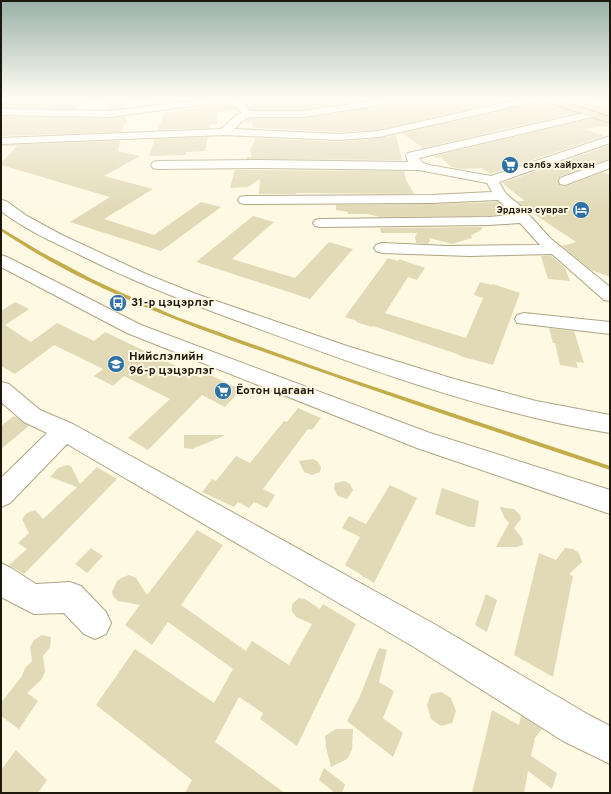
<svg xmlns="http://www.w3.org/2000/svg" width="611" height="794" font-family="Overpass,sans-serif">
<style>
.lines{fill:none;stroke-linecap:round;stroke-linejoin:round}
.stream{fill:#c4ac4b;fill-rule:evenodd}
.building{fill:#e2dab7}
.minor-casing{stroke:#ada583;stroke-width:2}
.major-casing{stroke:#8f8147;stroke-width:2}
.minor{fill:#fff;fill-rule:evenodd}
.major{fill:#e1d5a4;fill-rule:evenodd}
.labels{text-anchor:middle;dominant-baseline:central;stroke-width:4;stroke-linejoin:round;paint-order:stroke}
.far-poi-label{font-size:10px;font-weight:bold;fill:#1c180c;stroke:#fef9e3;text-anchor:start}
.poi-label{font-size:12px;font-weight:bold;fill:#1c180c;stroke:#fef9e3;text-anchor:start}
</style>
<rect width="100%" height="100%" fill="#fef9e3"/>
<g class="lines">
<path class="stream" d="M 1,228 L 41,252 L 92,279 L 120,292 L 177,317 L 235,338 L 333,373 L 610,466 L 610,470 C 508,436 406,402 304,366 C 200,330 93,293 1,231 Z"/>
</g>
<path class="building" d="M 12,98 L 84,98 L 76,109 L 1,108 L 1,103 Z
M 122,98 L 124,108 L 110,109 L 109,99 Z
M 240,98 L 383,98 L 304,110 L 252,110 Z
M 412,98 L 521,98 L 379,130 L 339,132 L 253,128 L 252,123 L 246,123 L 246,120 L 250,118 L 304,118 L 406,102 Z
M 541,101 L 576,113 L 423,148 L 402,133 Z
M 583,101 L 610,109 L 610,115 L 573,103 Z
M 229,103 L 237,110 L 216,113 L 218,124 L 210,125 L 210,128 L 158,130 L 164,113 Z
M 1,116 L 110,118 L 126,116 L 127,123 L 124,123 L 122,132 L 1,136 Z
M 592,118 L 610,125 L 585,129 L 604,136 L 491,174 L 482,168 L 462,169 L 451,167 L 441,157 L 436,158 L 434,156 Z
M 396,135 L 402,160 L 247,159 L 247,157 L 252,157 L 250,150 L 255,140 L 255,138 L 339,142 L 379,138 Z
M 208,137 L 205,151 L 186,152 L 186,155 L 149,156 L 155,139 Z
M 120,141 L 118,151 L 140,156 L 104,176 L 153,189 L 104,219 L 154,235 L 201,202 L 221,207 L 161,251 L 70,222 L 110,197 L 1,165 L 1,163 L 17,146 L 1,146 L 1,145 Z
M 610,145 L 610,159 L 559,177 L 558,181 L 560,185 L 566,186 L 603,172 L 610,175 L 610,277 L 591,270 L 562,246 L 576,242 L 525,208 L 517,201 L 525,201 L 502,183 Z
M 235,170 L 404,171 L 406,180 L 414,194 L 296,193 L 296,194 L 259,194 L 260,179 L 248,187 L 230,188 Z
M 498,202 L 504,208 L 495,215 L 488,216 L 379,217 L 368,214 L 348,214 L 348,212 L 336,210 L 336,205 L 431,204 Z
M 253,216 L 274,222 L 232,259 L 295,278 L 329,242 L 353,249 L 310,299 L 196,262 Z
M 483,227 L 480,231 L 471,235 L 472,238 L 452,244 L 429,238 L 430,241 L 428,244 L 416,243 L 415,237 L 417,233 L 381,233 L 380,228 Z
M 541,256 L 551,256 L 565,268 L 570,281 L 548,279 Z
M 388,258 L 398,261 L 399,259 L 425,268 L 417,280 L 408,277 L 385,313 L 466,338 L 483,298 L 474,295 L 480,282 L 492,285 L 493,284 L 520,293 L 493,365 L 460,356 L 460,355 L 373,326 L 372,327 L 356,322 L 357,321 L 345,317 Z
M 15,302 L 29,309 L 5,325 L 31,342 L 57,323 L 94,341 L 105,332 L 201,378 L 206,373 L 241,390 L 225,407 L 202,395 L 148,450 L 128,438 L 170,399 L 124,376 L 113,386 L 94,376 L 103,369 L 54,345 L 15,374 L 1,366 L 1,311 Z
M 549,328 L 574,331 L 584,363 L 576,362 L 578,368 L 560,365 L 555,343 L 553,343 Z
M 298,408 L 321,418 L 312,430 L 308,429 L 263,489 L 275,495 L 267,508 L 254,502 L 249,508 L 238,502 L 234,507 L 202,492 L 212,479 L 216,481 L 236,456 L 250,463 L 284,421 L 287,422 Z
M 14,416 L 29,426 L 1,449 L 1,426 Z
M 184,435 L 224,435 L 224,436 L 192,449 L 184,448 Z
M 313,459 L 318,462 L 321,467 L 320,472 L 312,475 L 304,472 L 299,461 Z
M 67,465 L 71,466 L 80,484 L 97,467 L 117,479 L 24,574 L 9,565 L 27,549 L 18,543 L 29,533 L 22,519 L 27,513 L 35,510 L 43,519 L 77,487 L 50,477 L 58,468 Z
M 344,481 L 350,484 L 353,490 L 347,499 L 338,496 L 334,489 L 335,483 Z
M 390,485 L 417,498 L 374,583 L 345,565 L 360,537 L 342,528 L 349,516 L 366,524 Z
M 442,488 L 479,501 L 475,527 L 469,527 L 435,514 Z
M 500,507 L 514,509 L 520,515 L 521,519 L 514,528 L 522,538 L 523,545 L 517,547 L 496,547 L 509,523 L 504,517 Z
M 197,530 L 223,545 L 181,605 L 246,651 L 252,641 L 289,665 L 312,624 L 296,617 L 292,611 L 292,604 L 299,598 L 305,599 L 320,609 L 323,604 L 356,624 L 297,746 L 260,719 L 263,713 L 239,697 L 215,742 L 285,793 L 185,793 L 192,780 L 96,705 L 135,649 L 214,703 L 233,669 L 168,622 L 152,645 L 125,625 L 140,605 L 118,601 L 113,596 L 112,592 L 117,581 L 121,578 L 129,575 L 136,578 L 147,595 Z
M 91,548 L 103,556 L 87,573 L 75,564 Z
M 565,548 L 573,549 L 579,553 L 582,562 L 569,574 L 573,576 L 553,677 L 514,655 L 539,553 L 556,560 Z
M 486,594 L 497,600 L 487,632 L 475,625 Z
M 42,635 L 51,637 L 50,647 L 43,656 L 45,672 L 41,680 L 27,693 L 38,701 L 19,729 L 1,716 L 1,703 L 22,676 L 25,668 L 32,661 L 30,647 L 34,640 Z
M 379,648 L 387,650 L 379,682 L 394,691 L 383,718 L 403,733 L 393,757 L 347,721 L 360,696 Z
M 441,692 L 451,698 L 456,711 L 452,723 L 441,726 L 431,719 L 427,705 L 431,694 Z
M 492,710 L 519,725 L 521,716 L 542,729 L 535,738 L 531,756 L 557,773 L 552,789 L 528,771 L 524,793 L 472,793 Z
M 336,729 L 353,729 L 352,750 L 347,759 L 331,767 L 326,747 L 325,736 Z
M 16,750 L 47,780 L 38,793 L 1,793 L 1,770 Z
M 324,768 L 345,784 L 342,793 L 335,793 L 319,780 Z"/>
<g class="lines">
<defs>
<path id="minor" d="M 213,98 L 238,98 L 251,111 L 304,111 L 391,98 L 411,98 L 406,101 L 304,117 L 250,117 L 245,119 L 234,129 L 339,134 L 379,131 L 526,98 L 542,98 L 537,101 L 379,137 L 339,140 L 224,135 L 1,144 L 1,138 L 221,129 L 237,115 L 242,113 L 230,101 L 110,117 L 1,115 L 1,109 L 110,111 Z
M 592,111 L 596,112 L 597,114 L 596,116 L 419,158 L 423,163 L 429,165 L 491,176 L 610,136 L 610,143 L 499,182 L 506,194 L 522,207 L 550,238 L 610,287 L 610,301 L 604,300 L 552,254 L 469,256 L 382,253 L 376,251 L 374,248 L 376,245 L 382,243 L 447,246 L 540,245 L 520,223 L 488,225 L 320,227 L 315,226 L 313,223 L 315,220 L 320,219 L 488,217 L 513,215 L 498,200 L 431,203 L 245,204 L 240,203 L 238,200 L 240,197 L 245,196 L 431,195 L 492,192 L 487,183 L 419,170 L 260,168 L 157,169 L 153,168 L 151,165 L 153,162 L 157,161 L 260,160 L 408,162 L 406,156 L 408,153 Z
M 610,160 L 610,168 L 565,185 L 560,184 L 559,181 L 560,178 Z
M 1,200 L 6,201 L 27,216 L 62,235 L 146,274 L 196,294 L 347,346 L 454,379 L 536,401 L 610,415 L 610,433 C 482,412 359,366 238,321 C 183,301 130,280 78,254 C 51,241 24,229 1,211 Z
M 1,255 L 7,257 L 141,325 L 430,433 L 610,490 L 610,514 L 417,448 L 127,333 L 1,267 Z
M 524,313 L 610,322 L 610,334 L 517,323 L 515,319 L 517,315 Z
M 1,382 L 9,384 L 40,410 L 73,424 L 436,625 L 589,715 L 610,726 L 610,764 L 563,741 L 414,647 L 67,444 L 10,503 L 1,507 L 1,478 L 47,433 L 24,422 L 1,402 Z
M 1,563 L 11,568 L 36,584 L 70,582 L 81,586 L 106,612 L 111,623 L 106,634 L 95,639 L 84,634 L 64,613 L 34,614 L 1,597 Z"/>
<path id="major" d="M 540,98 L 553,98 L 610,117 L 610,123 L 542,100 Z"/>
</defs>
<use href="#minor" class="minor-casing"/>
<use href="#major" class="major-casing"/>
<use href="#minor" class="minor"/>
<use href="#major" class="major"/>
</g>
<linearGradient id="sky" x2="0" y2="1"><stop stop-color="#99b1a9"/><stop offset="0.47" stop-color="#fffcf2"/><stop offset="1" stop-color="#fffcf2" stop-opacity="0"/></linearGradient>
<rect width="611" height="209" fill="url(#sky)"/>
<defs>
<symbol id="supermarket-disc" viewBox="-11 -11 22 22"><circle r="9.5" fill="#2d71a6" stroke="#fef9e3"/><path d="M-6-5.5h2.5l.6 2H6L4.5 2H-2.5L-4.4-4H-6ZM-1.5 3.2a1.3 1.3 0 1 0 .1 0ZM3 3.2a1.3 1.3 0 1 0 .1 0Z" fill="#fff"/></symbol>
<symbol id="hotel-disc" viewBox="-11 -11 22 22"><circle r="9.5" fill="#2d71a6" stroke="#fef9e3"/><path d="M-6-4.5h1.5V1H6V5H4.5V3h-9V5H-6ZM-4 0a1.8 1.8 0 1 1 3.6 0ZM.5 0V-2.5h3Q6-2.5 6 0Z" fill="#fff"/></symbol>
<symbol id="bus-disc" viewBox="-11 -11 22 22"><circle r="9.5" fill="#2d71a6" stroke="#fef9e3"/><path d="M-5-6H5V4H4V6H2V4H-2V6H-4V4H-5ZM-3.5-4V0h7V-4ZM-3.5 1.2v1.5H-2V1.2ZM2 1.2v1.5H3.5V1.2Z" fill="#fff"/></symbol>
<symbol id="school-disc" viewBox="-11 -11 22 22"><circle r="9.5" fill="#2d71a6" stroke="#fef9e3"/><path d="M0-5L7-2L0 1L-7-2ZM-4 1L0 2.5L4 1V4Q0 6-4 4Z" fill="#fff"/></symbol>
</defs>
<g fill-rule="evenodd">
<use href="#supermarket-disc" x="500" y="155" width="20" height="20"/>
<use href="#hotel-disc" x="571" y="200" width="20" height="20"/>
<use href="#bus-disc" x="108" y="293" width="20" height="20"/>
<use href="#school-disc" x="106" y="354" width="20" height="20"/>
<use href="#supermarket-disc" x="213" y="381" width="20" height="20"/>
</g>
<g class="labels">
<g class="far-poi-label">
<text x="523" y="165">сэлбэ хайрхан</text>
<text x="568" y="210" text-anchor="end">Эрдэнэ сувраг</text>
</g>
<g class="poi-label">
<text x="131" y="303">31-р цэцэрлэг</text>
<text x="129" y="357">Нийслэлийн<tspan x="129" dy="14">96-р цэцэрлэг</tspan></text>
<text x="236" y="391">Ёотон цагаан</text>
</g>
</g>
<rect width="611" height="794" fill="none" stroke="#1c180c" stroke-width="4"/>
</svg>
